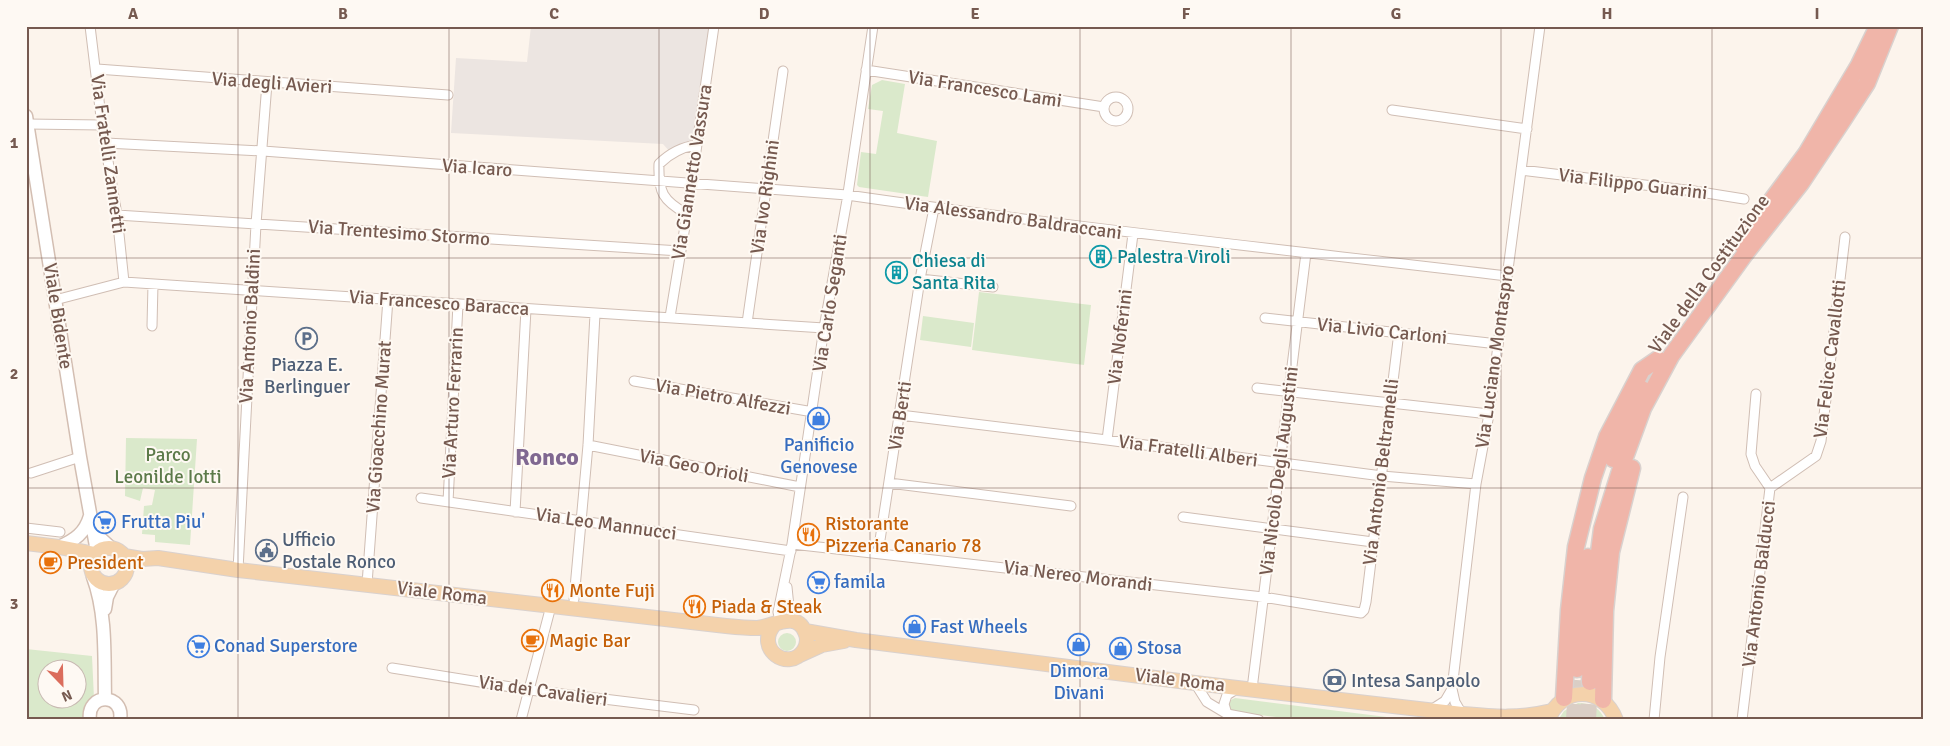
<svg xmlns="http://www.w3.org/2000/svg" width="1950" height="746" font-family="Signika,sans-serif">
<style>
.industrial{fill:#ece5e1}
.green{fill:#dae9cb;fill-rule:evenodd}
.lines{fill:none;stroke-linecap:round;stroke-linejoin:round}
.highway-tunnel{stroke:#dacec5;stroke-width:16;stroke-dasharray:16 8;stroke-linecap:butt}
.street-casing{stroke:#d0beb4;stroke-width:11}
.secondary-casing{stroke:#d3beb2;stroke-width:15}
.primary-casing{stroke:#d9d1ce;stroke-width:16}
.highway-casing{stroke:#d9d1ce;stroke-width:19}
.street{stroke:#fff;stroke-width:9}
.secondary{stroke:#fff;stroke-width:12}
.primary{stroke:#f4d2ab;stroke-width:14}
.highway{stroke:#f0b5a9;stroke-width:16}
.grid{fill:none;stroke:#765a50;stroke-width:1;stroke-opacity:0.55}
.labels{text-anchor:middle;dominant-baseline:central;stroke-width:4;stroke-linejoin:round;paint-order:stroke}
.street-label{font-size:19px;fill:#765a50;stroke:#fef9f3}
.culture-label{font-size:19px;fill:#0d838f;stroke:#fef9f3;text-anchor:start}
.service-label{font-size:19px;fill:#4e5e75;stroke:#fef9f3;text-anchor:start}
.shop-label{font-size:19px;fill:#366cbe;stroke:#fef9f3;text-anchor:start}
.park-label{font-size:19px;fill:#5c7a49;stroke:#fef9f3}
.food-label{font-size:19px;fill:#c56008;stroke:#fef9f3;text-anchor:start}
.district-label{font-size:24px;font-weight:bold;fill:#806891;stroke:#fef9f3}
.neatline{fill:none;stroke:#765a50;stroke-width:2}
.grid-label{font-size:16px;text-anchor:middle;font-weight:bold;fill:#765a50}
</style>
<rect width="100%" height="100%" fill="#fcf4ec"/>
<path class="industrial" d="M 531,26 L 712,27 L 693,140 L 670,152 L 663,144 L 451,133 L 456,58 L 527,62 Z"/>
<path class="green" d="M 882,80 L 905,84 L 897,133 L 937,141 L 928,197 L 859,187 L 857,185 L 861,152 L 876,154 L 883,111 L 868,109 L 872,85 Z
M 979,292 L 1091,305 L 1084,365 L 972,350 Z
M 923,316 L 974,323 L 971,347 L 920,340 Z
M 126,438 L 197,439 L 190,545 L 155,542 L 155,535 L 142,534 L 144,506 L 152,505 L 155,490 L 143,488 L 140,501 L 125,496 Z
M778 642a9 9 0 1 1 18 0a9 9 0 1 1-18 0Z
M 26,649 L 92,656 L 95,720 L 26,720 ZM 48,668 L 78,668 L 78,698 L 48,698 Z
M 1235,698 L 1403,719 L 1404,720 L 1301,720 L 1235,712 L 1230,710 L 1228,705 L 1231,700 Z
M 1578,703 C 1591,703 1600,708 1605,720 L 1558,720 L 1564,711 Z"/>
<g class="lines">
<path class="highway-tunnel" d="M 1574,720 L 1577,669
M 1588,720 L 1590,682"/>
<defs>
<path id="street" d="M 90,26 L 102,125 L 117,215 L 124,282
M 97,69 L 448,95
M 866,70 L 1104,107
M1104 109a12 12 0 1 1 24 0a12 12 0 1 1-24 0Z
M 1392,110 L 1527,129
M 27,124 L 102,125
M 106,143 L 263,151 L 847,195 C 1067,227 1287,250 1507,276
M 1521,170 L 1694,191 L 1744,199
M 687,214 C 663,201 658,192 659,164 C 670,153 681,147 697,145
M 117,215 L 680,251
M 920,279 L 993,287
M 55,300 L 124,282 L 824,328
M 670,317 L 687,214 L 714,26
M 1265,318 L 1498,344
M 747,323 L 783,71
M 152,326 L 153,284
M 634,381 L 813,412
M 1257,388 L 1489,414
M 900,415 L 1107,440 L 1382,476 L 1476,484
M 1107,440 L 1133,234
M 588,445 L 800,487
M 31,473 L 80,457
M 889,483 L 1071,506
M 1770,488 L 1816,456 L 1821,441 L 1845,237
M 421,498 L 791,551
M 448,502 L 458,304
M 515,512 L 526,309
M 1183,517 L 1373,542
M 26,528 L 60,532
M 792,544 L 1263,597 L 1361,613 L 1364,610 L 1366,602 L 1399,332
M 878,553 L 920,279 L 934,208
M 238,570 L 256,224 L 267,83
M 367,584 L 388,299
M 787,587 L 789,607 L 794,621
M 574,599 L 588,445 L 595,314
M 780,621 L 778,612 L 792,544 L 824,328 L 847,200 L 873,26
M 392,668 L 530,690 L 694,710
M 1195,683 L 1207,702 L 1227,714 L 1259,720
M 1252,689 L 1306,253
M 1431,710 L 1445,701 L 1452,689
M 1227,714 L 1224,704 L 1227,695 L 1238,688
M 1462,714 L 1455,702 L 1452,689 L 1476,484 L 1489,414 L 1540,26
M 521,720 L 551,606
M 1654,720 L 1660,657 L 1683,497
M 1742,720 L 1770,488 L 1755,466 L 1751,454 L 1756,394"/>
<path id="secondary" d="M 26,116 L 80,457 L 97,552
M 95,527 L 99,537 L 111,548
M 59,547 C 75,540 85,533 90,516
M 93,577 C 107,615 104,658 105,699
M 105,609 L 107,597 L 113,585
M 90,720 C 86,692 125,693 120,720"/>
<path id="primary" d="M 26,543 L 59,547 L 95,554
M91 566a18 18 0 1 1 36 0a18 18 0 1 1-36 0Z
M 124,556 L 142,559 L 158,558 L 238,570 L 726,626 C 736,627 747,628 757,628 C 773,627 796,610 805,632 C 808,638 807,645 804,650 C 789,673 754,649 774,625
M 805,631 L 856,640 L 1195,683 L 1462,714 C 1496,717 1518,719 1552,711
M 800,655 L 822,645 L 844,641
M 1548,720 C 1561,686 1603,685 1616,720"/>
<path id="highway" d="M 1740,243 L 1806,154 L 1859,65 L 1878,26
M 1613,459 L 1627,416 L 1642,389
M 1577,669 L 1583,584 L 1588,557
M 1590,682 L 1593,599 L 1602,529 L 1621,468 L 1643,408 L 1671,356 L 1745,254 L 1801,183 L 1841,123 L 1867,83 L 1890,26
M 1564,698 L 1569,610 L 1576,547 L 1593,478 L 1607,437 L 1642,370 L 1658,359
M 1603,700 L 1605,611 L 1611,552 L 1632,468"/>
</defs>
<use href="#street" class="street-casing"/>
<use href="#secondary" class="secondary-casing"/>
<use href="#primary" class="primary-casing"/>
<use href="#highway" class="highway-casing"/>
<use href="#street" class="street"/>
<use href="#secondary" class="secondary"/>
<use href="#primary" class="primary"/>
<use href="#highway" class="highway"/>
</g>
<path class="grid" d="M 238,26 L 238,720M 449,26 L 449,720M 659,26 L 659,720M 870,26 L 870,720M 1080,26 L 1080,720M 1291,26 L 1291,720M 1501,26 L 1501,720M 1712,26 L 1712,720M 26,258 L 1924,258M 26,488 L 1924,488"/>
<defs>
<symbol id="building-ring" viewBox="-11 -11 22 22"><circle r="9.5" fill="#fef9f3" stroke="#0f9aa8" stroke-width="1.5"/><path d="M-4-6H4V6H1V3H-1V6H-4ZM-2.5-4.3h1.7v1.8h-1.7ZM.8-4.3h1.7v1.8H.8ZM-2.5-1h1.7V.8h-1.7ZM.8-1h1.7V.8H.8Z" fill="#0f9aa8"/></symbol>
<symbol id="parking-ring" viewBox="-11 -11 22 22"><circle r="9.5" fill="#fef9f3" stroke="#5c6f8a" stroke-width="1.5"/><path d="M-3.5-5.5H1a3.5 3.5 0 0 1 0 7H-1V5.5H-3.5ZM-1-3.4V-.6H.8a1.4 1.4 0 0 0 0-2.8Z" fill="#5c6f8a"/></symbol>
<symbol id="shop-ring" viewBox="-11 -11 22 22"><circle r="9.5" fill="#fef9f3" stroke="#3f7fe0" stroke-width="1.5"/><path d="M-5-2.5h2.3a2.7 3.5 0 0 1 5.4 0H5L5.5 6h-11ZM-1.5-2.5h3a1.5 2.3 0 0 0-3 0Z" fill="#3f7fe0"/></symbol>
<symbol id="supermarket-ring" viewBox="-11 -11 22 22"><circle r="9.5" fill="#fef9f3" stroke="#3f7fe0" stroke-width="1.5"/><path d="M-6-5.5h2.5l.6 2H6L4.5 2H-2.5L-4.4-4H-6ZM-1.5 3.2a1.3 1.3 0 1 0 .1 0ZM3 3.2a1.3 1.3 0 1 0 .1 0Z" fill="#3f7fe0"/></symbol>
<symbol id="restaurant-ring" viewBox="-11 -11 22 22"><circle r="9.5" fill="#fef9f3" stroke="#e8710a" stroke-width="1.5"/><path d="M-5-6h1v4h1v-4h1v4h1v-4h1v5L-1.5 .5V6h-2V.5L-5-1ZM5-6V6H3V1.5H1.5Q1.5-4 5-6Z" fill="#e8710a"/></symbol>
<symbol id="civic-ring" viewBox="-11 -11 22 22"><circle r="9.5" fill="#fef9f3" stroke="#5c6f8a" stroke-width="1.5"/><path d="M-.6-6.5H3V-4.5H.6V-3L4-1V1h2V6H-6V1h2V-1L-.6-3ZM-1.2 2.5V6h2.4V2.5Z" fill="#5c6f8a"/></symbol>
<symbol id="cafe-ring" viewBox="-11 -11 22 22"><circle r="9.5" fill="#fef9f3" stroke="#e8710a" stroke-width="1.5"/><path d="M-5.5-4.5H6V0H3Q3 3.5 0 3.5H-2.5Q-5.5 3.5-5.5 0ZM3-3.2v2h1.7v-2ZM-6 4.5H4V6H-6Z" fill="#e8710a"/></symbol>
<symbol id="bank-ring" viewBox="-11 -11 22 22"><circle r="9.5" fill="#fef9f3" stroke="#5c6f8a" stroke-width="1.5"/><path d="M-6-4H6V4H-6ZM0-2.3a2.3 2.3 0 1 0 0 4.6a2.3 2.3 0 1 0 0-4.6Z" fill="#5c6f8a"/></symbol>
</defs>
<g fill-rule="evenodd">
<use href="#building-ring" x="1088" y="244" width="25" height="25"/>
<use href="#building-ring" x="884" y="260" width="25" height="25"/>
<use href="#parking-ring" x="294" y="326" width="25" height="25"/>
<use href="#shop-ring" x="806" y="406" width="25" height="25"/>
<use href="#supermarket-ring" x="92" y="510" width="25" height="25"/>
<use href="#restaurant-ring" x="796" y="522" width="25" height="25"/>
<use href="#civic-ring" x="254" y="538" width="25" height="25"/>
<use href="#cafe-ring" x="38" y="550" width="25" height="25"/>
<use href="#supermarket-ring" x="806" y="570" width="25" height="25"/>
<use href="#restaurant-ring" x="540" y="578" width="25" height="25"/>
<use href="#restaurant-ring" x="682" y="594" width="25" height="25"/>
<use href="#shop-ring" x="902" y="614" width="25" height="25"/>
<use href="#cafe-ring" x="520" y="628" width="25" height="25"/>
<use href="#shop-ring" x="1066" y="632" width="25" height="25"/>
<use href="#supermarket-ring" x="186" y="634" width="25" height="25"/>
<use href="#shop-ring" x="1108" y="636" width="25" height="25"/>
<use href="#bank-ring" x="1322" y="668" width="25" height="25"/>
</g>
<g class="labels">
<g class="street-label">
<text transform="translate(272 83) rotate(4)">Via degli Avieri</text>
<text transform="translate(985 89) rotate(9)">Via Francesco Lami</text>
<text transform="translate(108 154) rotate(82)">Via Fratelli Zannetti</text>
<text transform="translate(477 168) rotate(4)">Via Icaro</text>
<text transform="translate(692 172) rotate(-81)">Via Giannetto Vassura</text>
<text transform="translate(1633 184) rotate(7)">Via Filippo Guarini</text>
<text transform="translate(765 197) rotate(-82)">Via Ivo Righini</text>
<text transform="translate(1013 218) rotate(8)">Via Alessandro Baldraccani</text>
<text transform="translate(399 233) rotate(4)">Via Trentesimo Stormo</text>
<text transform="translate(1709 274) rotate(-54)">Viale della Costituzione</text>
<text transform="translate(439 303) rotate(4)">Via Francesco Baracca</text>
<text transform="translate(830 303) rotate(-81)">Via Carlo Seganti</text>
<text transform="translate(58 316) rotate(81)">Viale Bidente</text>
<text transform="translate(250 326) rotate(-87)">Via Antonio Baldini</text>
<text transform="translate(1382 331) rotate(6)">Via Livio Carloni</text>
<text transform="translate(1120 337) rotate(-83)">Via Noferini</text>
<text transform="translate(1495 357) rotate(-82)">Via Luciano Montaspro</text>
<text transform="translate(1830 359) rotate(-83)">Via Felice Cavallotti</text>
<text transform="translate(723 397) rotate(10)">Via Pietro Alfezzi</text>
<text transform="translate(453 403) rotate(-87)">Via Arturo Ferrarin</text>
<text transform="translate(900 416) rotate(-81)">Via Berti</text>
<text transform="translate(379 427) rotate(-86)">Via Gioacchino Murat</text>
<text transform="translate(1188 451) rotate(8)">Via Fratelli Alberi</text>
<text transform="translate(694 466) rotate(11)">Via Geo Orioli</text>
<text transform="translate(1279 471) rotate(-83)">Via Nicolò Degli Augustini</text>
<text transform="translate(1381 472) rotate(-83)">Via Antonio Beltramelli</text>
<text transform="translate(606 524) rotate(8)">Via Leo Mannucci</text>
<text transform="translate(1078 576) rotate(7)">Via Nereo Morandi</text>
<text transform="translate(1759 584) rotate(-83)">Via Antonio Balducci</text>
<text transform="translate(442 593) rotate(7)">Viale Roma</text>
<text transform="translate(1180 680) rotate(7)">Viale Roma</text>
<text transform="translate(543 691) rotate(8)">Via dei Cavalieri</text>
</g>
<g class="culture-label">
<text x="1117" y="257">Palestra Viroli</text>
<text x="912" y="261">Chiesa di<tspan x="912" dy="22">Santa Rita</tspan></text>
</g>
<g class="service-label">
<text x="307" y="365" text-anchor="middle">Piazza E.<tspan x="307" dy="22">Berlinguer</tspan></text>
<text x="282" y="540">Ufficio<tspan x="282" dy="22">Postale Ronco</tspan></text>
<text x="1351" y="681">Intesa Sanpaolo</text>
</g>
<g class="shop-label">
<text x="819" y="445" text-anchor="middle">Panificio<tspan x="819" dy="22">Genovese</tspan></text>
<text x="121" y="522">Frutta Piu'</text>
<text x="834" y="582">famila</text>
<text x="930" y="627">Fast Wheels</text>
<text x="214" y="646">Conad Superstore</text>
<text x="1137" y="648">Stosa</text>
<text x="1079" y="671" text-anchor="middle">Dimora<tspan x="1079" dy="22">Divani</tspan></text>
</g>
<g class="park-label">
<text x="168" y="455">Parco<tspan x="168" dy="22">Leonilde Iotti</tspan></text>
</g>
<g class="food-label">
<text x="825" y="524">Ristorante<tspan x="825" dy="22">Pizzeria Canario 78</tspan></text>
<text x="67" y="563">President</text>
<text x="569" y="591">Monte Fuji</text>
<text x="711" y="607">Piada &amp; Steak</text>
<text x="549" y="641">Magic Bar</text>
</g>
<g class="district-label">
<text x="547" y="457">Ronco</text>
</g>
</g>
<rect width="1950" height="746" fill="none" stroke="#fef9f3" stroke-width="55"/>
<g transform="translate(62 684) rotate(157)"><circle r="24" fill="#fef9f3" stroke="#c8b9b2"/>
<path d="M0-4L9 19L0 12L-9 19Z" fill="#db6d5c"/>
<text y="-8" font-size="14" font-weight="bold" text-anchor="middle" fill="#765a50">N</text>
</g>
<rect x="28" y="28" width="1894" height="690" class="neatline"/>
<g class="grid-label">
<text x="133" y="19">A</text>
<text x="343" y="19">B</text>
<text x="554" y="19">C</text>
<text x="764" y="19">D</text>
<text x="975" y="19">E</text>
<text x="1186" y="19">F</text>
<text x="1396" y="19">G</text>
<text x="1607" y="19">H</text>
<text x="1817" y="19">I</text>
<text x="14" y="148">1</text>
<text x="14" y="379">2</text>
<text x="14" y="609">3</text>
</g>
</svg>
